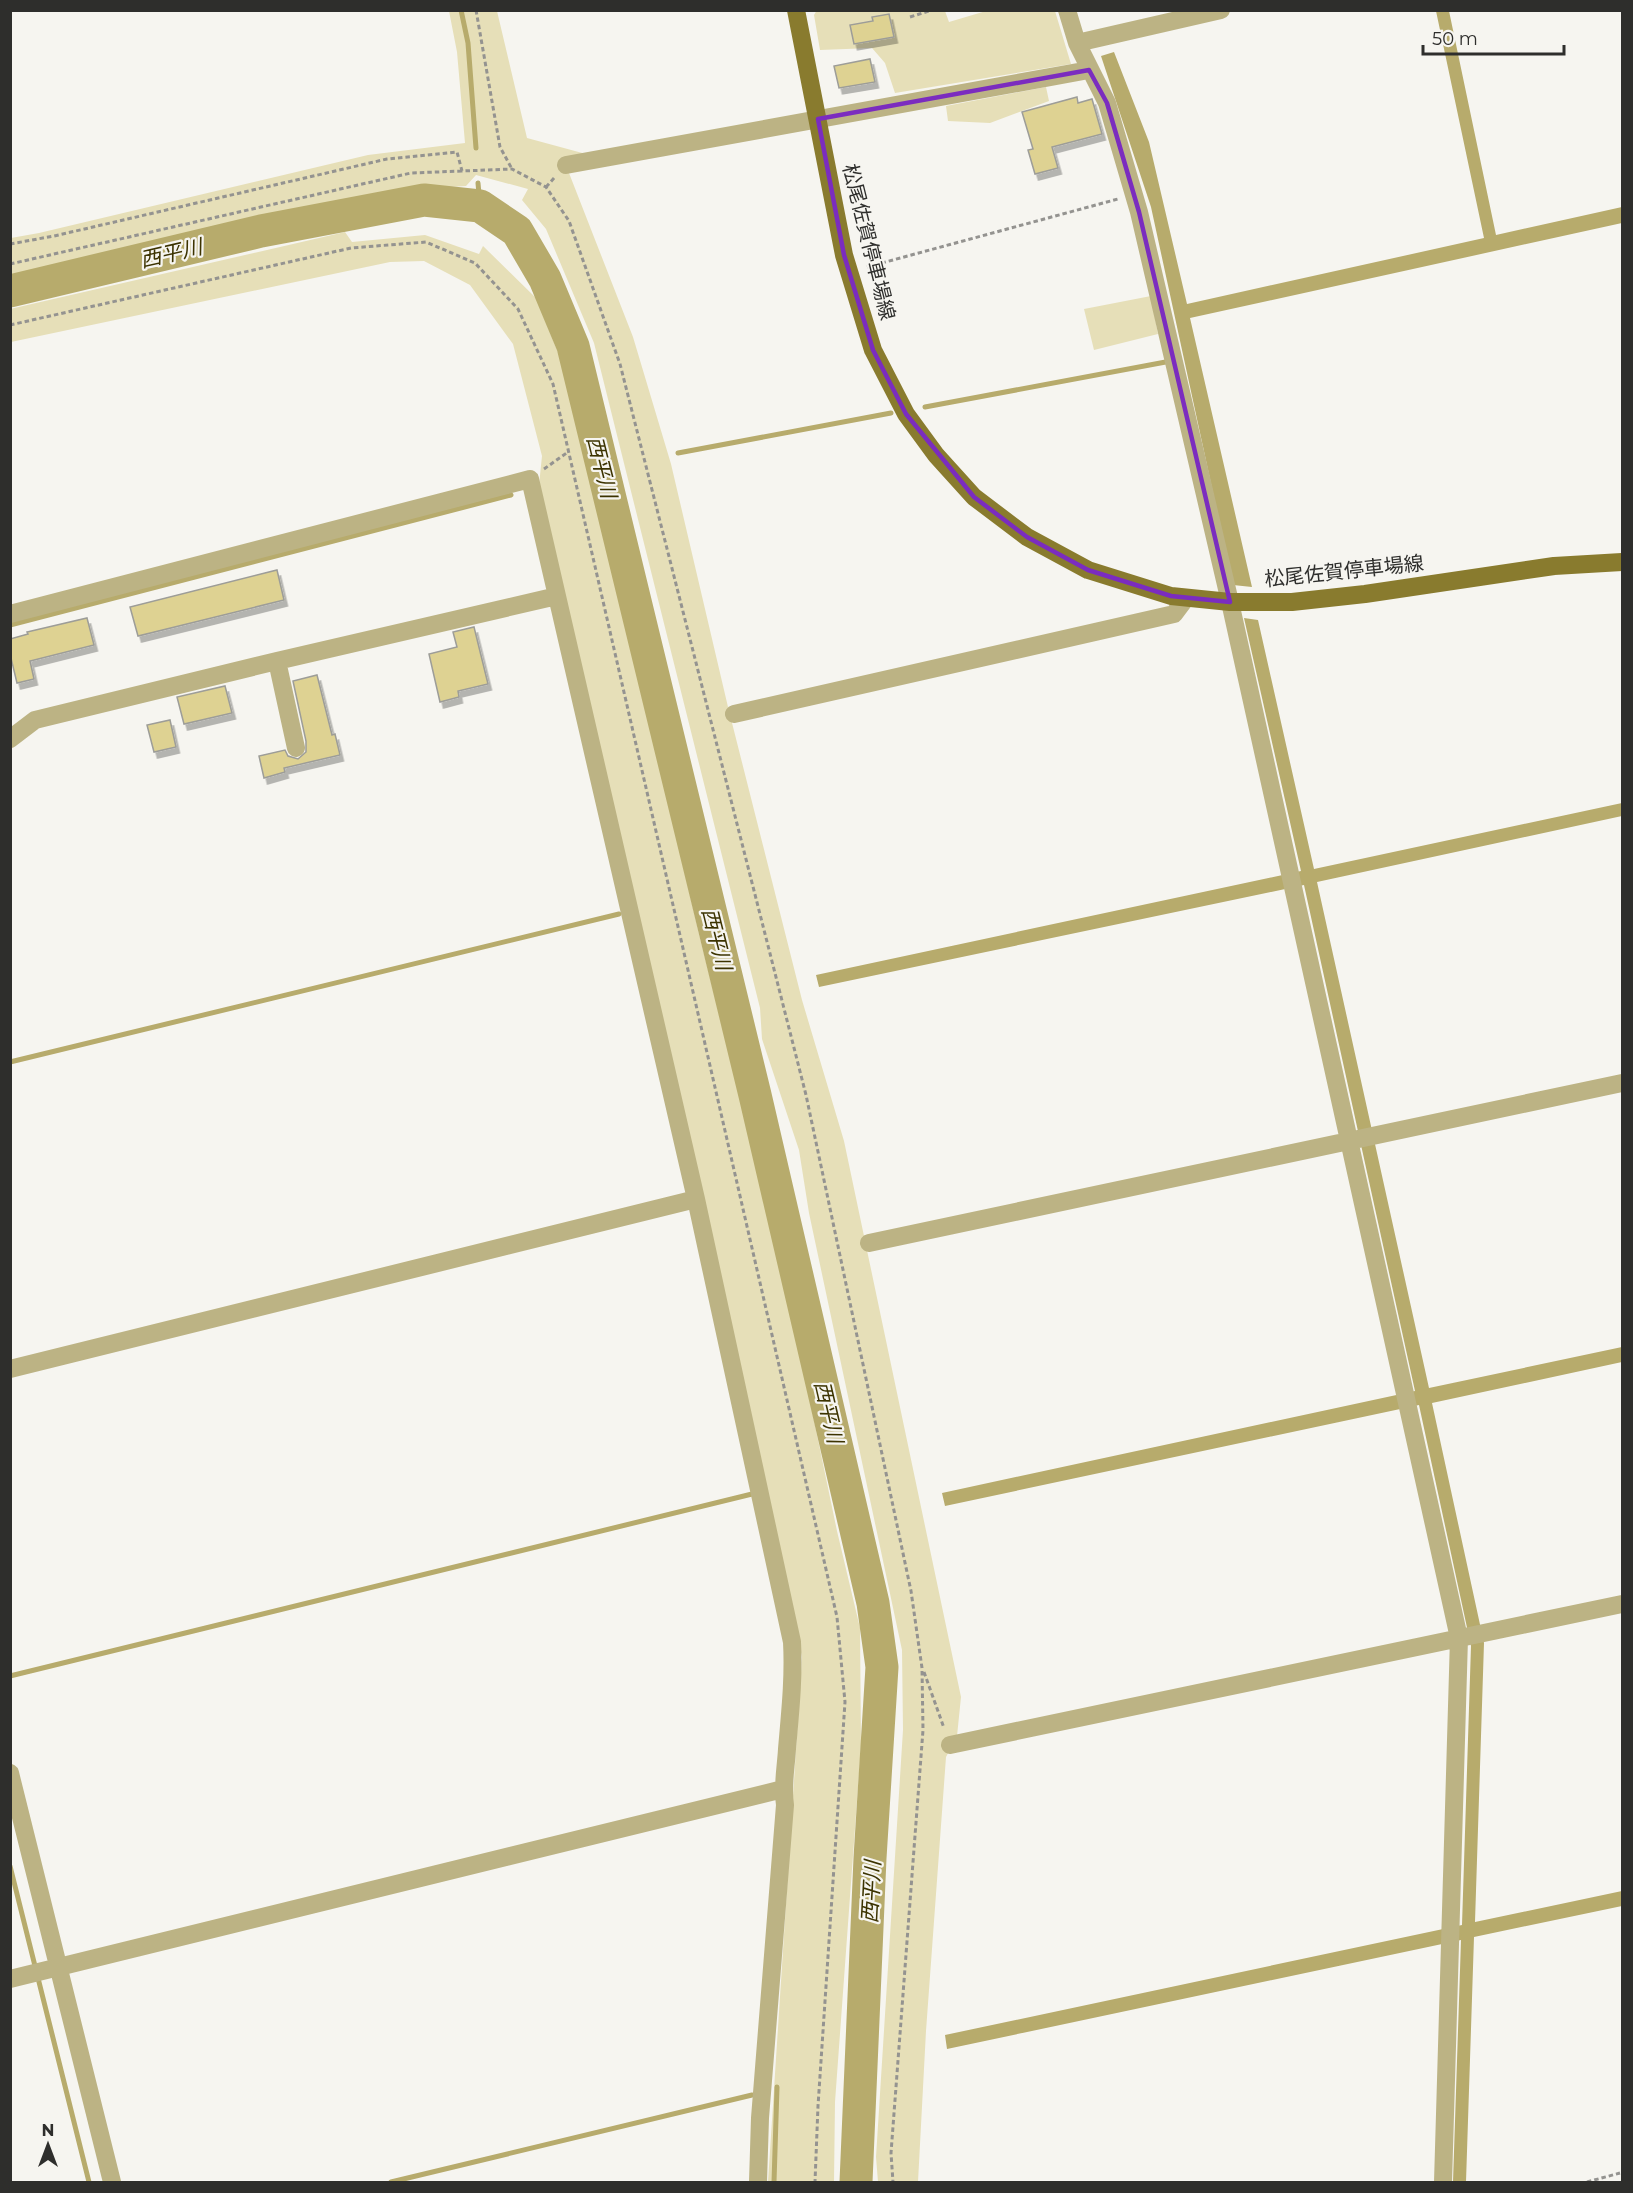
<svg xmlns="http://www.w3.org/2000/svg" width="1633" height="2193" font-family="Montserrat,'Noto Sans JP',sans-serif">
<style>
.green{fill:#e6dfb8}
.water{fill:#b7ab6c}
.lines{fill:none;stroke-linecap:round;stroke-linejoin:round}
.stream{stroke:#b7ab6c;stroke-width:5}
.river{stroke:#b7ab6c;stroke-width:33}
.building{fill:#ded292;stroke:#9d9d98;stroke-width:1.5;filter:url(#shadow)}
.path{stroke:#949390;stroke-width:3;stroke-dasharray:4.5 3;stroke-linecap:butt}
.minor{stroke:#bcb384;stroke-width:18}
.major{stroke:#897b2e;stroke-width:18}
.marked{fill:none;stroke:#7b2cbf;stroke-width:4.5;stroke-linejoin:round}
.labels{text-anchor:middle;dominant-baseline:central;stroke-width:4.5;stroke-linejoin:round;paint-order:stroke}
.street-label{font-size:20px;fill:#2e2e2c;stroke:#f6f5f0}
.water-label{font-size:21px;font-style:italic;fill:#3c3300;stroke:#f6f5f0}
</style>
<defs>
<filter id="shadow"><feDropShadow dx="3.5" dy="6" stdDeviation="0" flood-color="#0004"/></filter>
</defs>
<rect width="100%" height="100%" fill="#f6f5f0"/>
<path class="green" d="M 817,10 L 945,11 L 949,22 L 986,11 L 1055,11 L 1071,64 L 895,93 L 885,63 L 872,48 L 820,50 L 814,15 Z
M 449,11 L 497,11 L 527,138 L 586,154 L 569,173 L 633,337 L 671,464 L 728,707 L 802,1000 L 844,1141 L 961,1697 L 957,1736 L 946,1757 L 926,2031 L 918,2182 L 878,2182 L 876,2157 L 903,1730 L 902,1650 L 809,1213 L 799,1150 L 762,1039 L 760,1008 L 594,343 L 546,229 L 522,200 L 528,189 L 476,175 L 466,186 L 400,190 L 11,277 L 11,238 L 39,233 L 368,155 L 465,143 L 457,52 Z
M 1046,87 L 1049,101 L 990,123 L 948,121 L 946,106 Z
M 345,232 L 352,242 L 425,235 L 479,254 L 483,246 L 536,298 L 559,355 L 602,519 L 699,934 L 781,1262 L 837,1531 L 860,1628 L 861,1746 L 835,2102 L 834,2182 L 768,2182 L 802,1657 L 702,1192 L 539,485 L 542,456 L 513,344 L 470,285 L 424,261 L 390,262 L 11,342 L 10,309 Z
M 1151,296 L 1158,334 L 1094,350 L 1084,309 Z"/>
<path class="water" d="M 1436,11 L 1449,11 L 1496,235 L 1622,207 L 1622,223 L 1190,318 L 1252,587 L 1233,585 L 1151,207 L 1101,56 L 1114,52 L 1149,142 L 1187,304 L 1484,238 Z
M 1244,618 L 1258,620 L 1314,869 L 1622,803 L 1622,816 L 1317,882 L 1429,1388 L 1622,1347 L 1622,1362 L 1432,1403 L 1484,1643 L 1475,1922 L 1622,1891 L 1622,1906 L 1474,1937 L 1466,2182 L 1453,2182 L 1461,1940 L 947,2049 L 945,2035 L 1462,1925 L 1471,1646 L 1419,1405 L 945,1506 L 942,1493 L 1415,1391 L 1304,885 L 819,987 L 816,975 L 1301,871 Z"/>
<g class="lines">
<path class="stream" d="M 461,10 L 468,43 L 476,148
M 478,183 L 480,206
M 925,407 L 1171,361
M 678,453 L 891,413
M 10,625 L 511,495
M 10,1062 L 619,914
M 10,1676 L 752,1494
M 10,1866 L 89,2182
M 391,2182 L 752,2095
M 774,2182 L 777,2087"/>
<path class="river" d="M 10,291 L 261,231 L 424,200 L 480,206 L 517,231 L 545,279 L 573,346 L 755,1095 L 873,1603 L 882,1667 L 870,1858 L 856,2182"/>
</g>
<path class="building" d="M 889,14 L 894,37 L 854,44 L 850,25 L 873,21 L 872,17 Z
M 870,59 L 875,82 L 839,88 L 834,66 Z
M 1077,97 L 1078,103 L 1092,99 L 1102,134 L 1052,147 L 1058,168 L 1035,174 L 1028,150 L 1033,149 L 1022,112 Z
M 277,570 L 284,600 L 138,636 L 130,607 Z
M 87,618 L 94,645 L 30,661 L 34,679 L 17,683 L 10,654 L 10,639 L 28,634 L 27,632 Z
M 474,627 L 488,684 L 458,691 L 459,697 L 440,702 L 429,654 L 457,647 L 453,632 Z
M 317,675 L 332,735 L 335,734 L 340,755 L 284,768 L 285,772 L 264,778 L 259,756 L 285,750 L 288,756 L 298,759 L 306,752 L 306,741 L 293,681 Z
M 225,686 L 232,713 L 184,724 L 177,697 Z
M 170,720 L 176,747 L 154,752 L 147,725 Z"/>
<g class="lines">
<path class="path" d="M 476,10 L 500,147 L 512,169
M 910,17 L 932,10
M 546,187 L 555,177
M 10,244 L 54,236 L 387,159 L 457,152 L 462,171 L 512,169 L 546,187 L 569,221 L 620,364 L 806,1095 L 911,1591 L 922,1668 L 923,1730 L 891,2153 L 893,2182
M 10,264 L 411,173 L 462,171
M 867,267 L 1118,199
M 10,325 L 351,248 L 426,242 L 475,263 L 518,309 L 553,384 L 837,1617 L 845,1702 L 818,2106 L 815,2182
M 544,469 L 568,452
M 924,1672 L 944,1728
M 1587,2182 L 1620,2173"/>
<path class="minor" d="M 1067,10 L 1077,43 L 1107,103 L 1139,212 L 1230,602 L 1459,1638 L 1443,2182
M 1077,43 L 1221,10
M 566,165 L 1089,70
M 10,614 L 530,479 L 696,1199 L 792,1642 C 794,1678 790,1714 787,1749 C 786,1768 782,1786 785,1805 L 760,2118 L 758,2182
M 277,661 L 296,748
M 734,714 L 1174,614 L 1186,598
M 10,739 L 35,720 L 277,661 L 557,596
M 869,1243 L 1622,1083
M 10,1369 L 696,1199
M 950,1745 L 1622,1604
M 10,1773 L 112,2182
M 10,1979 L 783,1789"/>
<path class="major" d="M 796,10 L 844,255 L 873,350 L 906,414 L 936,455 L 974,497 L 1027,537 L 1088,570 L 1171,596 L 1230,602 L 1292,602 L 1365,594 L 1554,566 L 1622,562"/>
</g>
<path class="marked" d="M 1089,70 L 1107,103 L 1139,212 L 1230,602 L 1171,596 L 1088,570 L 1027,537 L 974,497 L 906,414 L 873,350 L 844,255 L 818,119 Z"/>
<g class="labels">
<g class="street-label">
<text transform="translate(869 242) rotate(76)">松尾佐賀停車場線</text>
<text transform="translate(1344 571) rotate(-6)">松尾佐賀停車場線</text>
</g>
<g class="water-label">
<text transform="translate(171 253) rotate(-13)">西平川</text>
<text transform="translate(602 467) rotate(76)">西平川</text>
<text transform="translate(717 939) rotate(76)">西平川</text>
<text transform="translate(829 1412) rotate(77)">西平川</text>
<text transform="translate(871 1892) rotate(-87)">西平川</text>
</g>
</g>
<rect width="1633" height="2193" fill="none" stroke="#2e2e2c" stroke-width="24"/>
<g transform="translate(48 2145)" stroke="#f6f5f0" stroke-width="4.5" paint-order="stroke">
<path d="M0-4.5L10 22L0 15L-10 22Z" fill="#2e2e2c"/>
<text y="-9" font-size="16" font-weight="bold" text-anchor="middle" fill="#2e2e2c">N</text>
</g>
<path d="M1423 45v9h141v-9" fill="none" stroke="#2e2e2c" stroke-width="3"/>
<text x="1432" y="45" font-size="18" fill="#2e2e2c" stroke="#f6f5f0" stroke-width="4.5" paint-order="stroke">50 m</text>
</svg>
